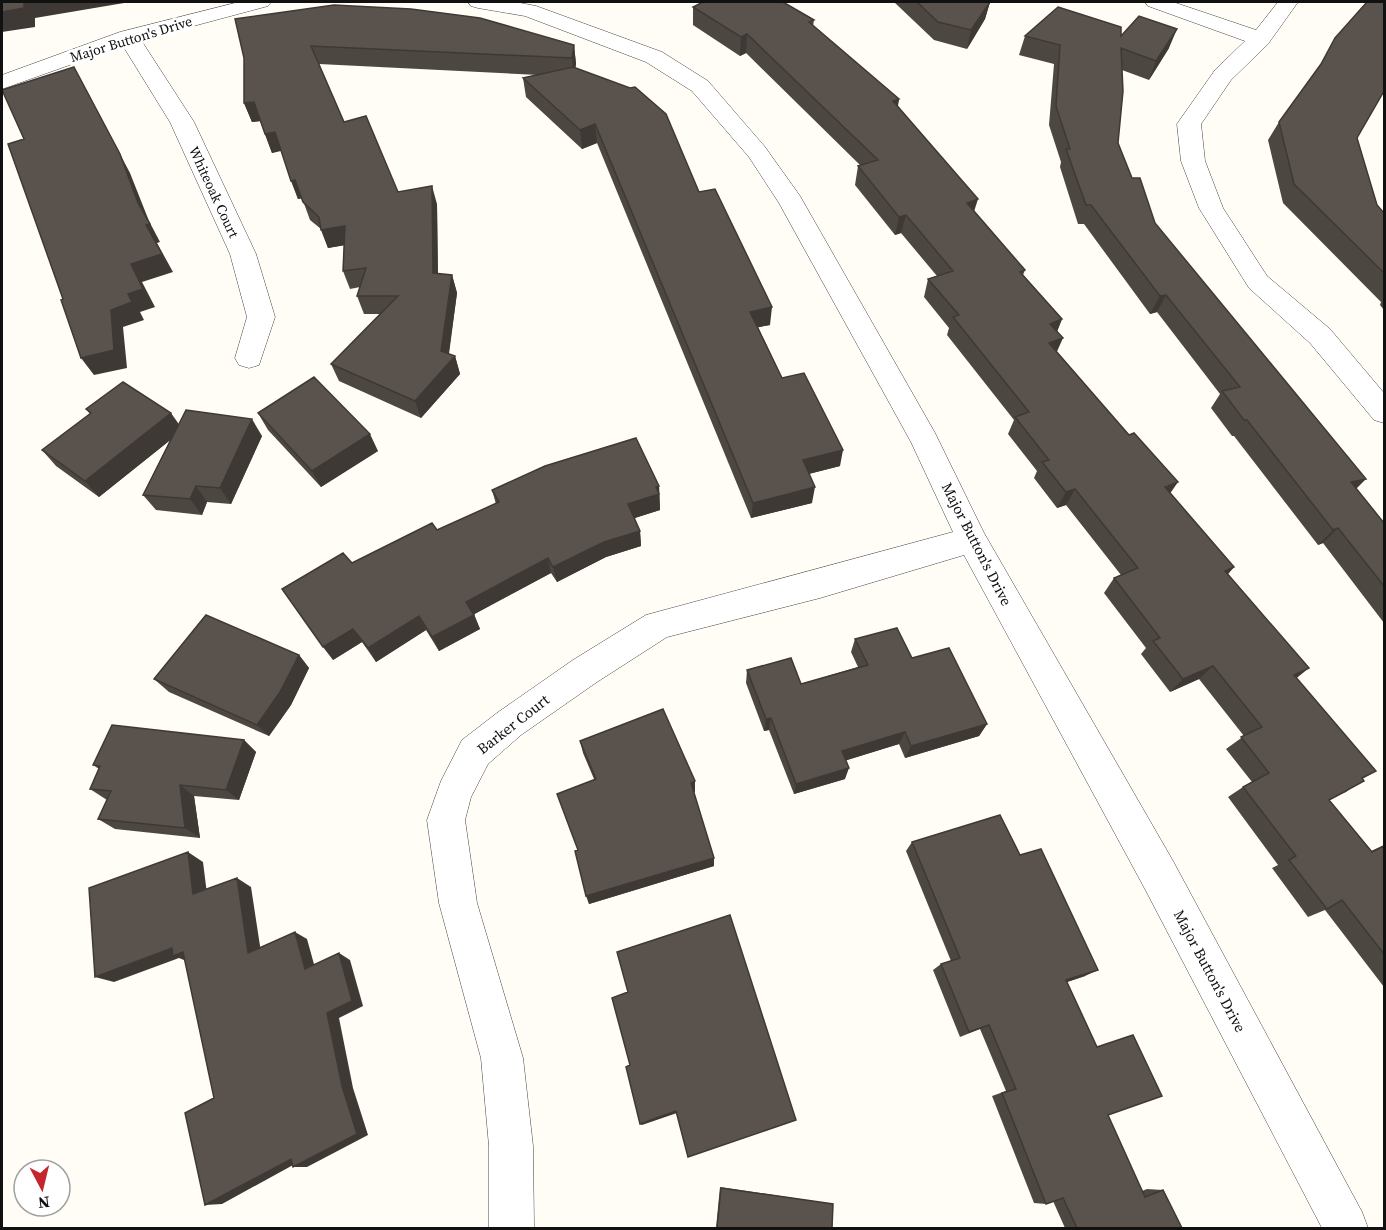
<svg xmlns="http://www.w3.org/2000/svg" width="1386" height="1230" font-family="'Source Serif 4',serif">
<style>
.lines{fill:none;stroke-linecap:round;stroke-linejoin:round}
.minor-casing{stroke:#444;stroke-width:1}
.minor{fill:#fff;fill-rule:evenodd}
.wall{fill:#4d4742}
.shaded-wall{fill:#3f3936}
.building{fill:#5a524d;stroke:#3f3936;stroke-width:1.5}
.labels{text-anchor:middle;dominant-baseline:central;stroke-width:6;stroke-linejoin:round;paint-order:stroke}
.far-street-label{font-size:14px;fill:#111;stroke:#fff}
.street-label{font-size:15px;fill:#111;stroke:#fff}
</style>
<rect width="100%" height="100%" fill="#fffdf5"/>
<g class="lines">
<defs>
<path id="minor" d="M 239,2 L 271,2 L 268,6 L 141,40 L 194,122 L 256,254 L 275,317 L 259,365 L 249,368 L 239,365 L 235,358 L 247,317 L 230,254 L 170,122 L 123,46 L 2,89 L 2,75 L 120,32 Z
M 468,2 L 515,2 L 536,6 L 662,52 L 708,81 L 765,147 L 800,196 L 935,433 L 984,533 L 1173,861 L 1362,1212 L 1368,1228 L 1322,1228 L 1145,889 L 964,555 L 820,598 L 667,637 L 597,682 L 521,735 L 488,764 L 471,797 L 465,820 L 477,903 L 523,1058 L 533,1146 L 534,1228 L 489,1228 L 489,1146 L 481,1058 L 439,903 L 427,820 L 441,781 L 462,740 L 497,713 L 573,660 L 646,615 L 953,532 L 911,442 L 779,203 L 749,157 L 692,91 L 646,62 L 525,16 L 478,8 L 471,6 Z
M 1145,2 L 1173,2 L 1256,30 L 1278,2 L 1298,2 L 1268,44 L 1231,80 L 1201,124 L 1205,161 L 1223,208 L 1267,276 L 1330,329 L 1384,393 L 1384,423 L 1374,420 L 1310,343 L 1249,288 L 1199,208 L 1181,161 L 1177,124 L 1215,70 L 1245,41 L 1148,6 Z"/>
</defs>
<use href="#minor" class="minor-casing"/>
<use href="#minor" class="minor"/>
</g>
<path class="wall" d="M 702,2 L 783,2 L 814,20 L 813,26 L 899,99 L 898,106 L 974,211 L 1025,270 L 1023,275 L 1062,319 L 1057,331 L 1057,352 L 1170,493 L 1234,567 L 1228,574 L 1297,679 L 1376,771 L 1362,779 L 1346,792 L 1329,800 L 1371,851 L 1384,845 L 1384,987 L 1325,910 L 1308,917 L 1272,868 L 1278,865 L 1228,797 L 1243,787 L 1252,782 L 1226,749 L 1244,736 L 1199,679 L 1170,692 L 1141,654 L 1146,648 L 1104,593 L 1114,578 L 1121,575 L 1066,505 L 1057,508 L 1034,478 L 1037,471 L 1008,434 L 1014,420 L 947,335 L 949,328 L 924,297 L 928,279 L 937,276 L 901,233 L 895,235 L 855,185 L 858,166 L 860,165 L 746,53 L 740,56 L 693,25 L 693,7 Z
M 894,2 L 990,2 L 985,19 L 967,49 L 934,40 Z
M 1384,2 L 1384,92 L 1376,105 L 1357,138 L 1377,205 L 1384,213 L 1384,310 L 1380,305 L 1381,302 L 1283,203 L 1268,140 L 1279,122 Z
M 235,19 L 574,45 L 576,64 L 575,68 L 699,192 L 770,325 L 758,327 L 782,378 L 840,466 L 809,474 L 812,503 L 751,518 L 597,143 L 582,149 L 526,97 L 523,78 L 538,75 L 319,64 L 344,122 L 398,192 L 437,204 L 438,274 L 452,275 L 457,293 L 449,354 L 455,356 L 460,374 L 421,418 L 339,381 L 331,364 L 380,314 L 364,314 L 357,296 L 360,287 L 350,289 L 343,271 L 344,245 L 328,248 L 321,229 L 310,220 L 302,198 L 298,199 L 281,151 L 272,153 L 260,121 L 252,122 L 244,103 L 244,58 Z
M 1025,36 L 1121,36 L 1169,48 L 1149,80 L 1122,70 L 1118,143 L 1132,178 L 1155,223 L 1356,489 L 1384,523 L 1384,623 L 1323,543 L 1318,545 L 1234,436 L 1232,436 L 1211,408 L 1220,394 L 1157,312 L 1150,314 L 1084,224 L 1078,224 L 1060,167 L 1061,162 L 1049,125 L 1054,64 L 1019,55 Z
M 86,409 L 179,424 L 262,436 L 231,504 L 207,502 L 202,515 L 156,510 L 143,495 L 170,440 L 99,497 L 56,466 L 42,450 L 90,414 Z
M 258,413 L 378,451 L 321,487 L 268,430 Z
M 659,486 L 660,510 L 634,518 L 640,531 L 641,546 L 606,557 L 557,582 L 551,573 L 474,614 L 480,629 L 439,651 L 426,630 L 376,662 L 362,642 L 333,660 L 352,563 L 437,530 L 496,504 L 492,490 Z
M 855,639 L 912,658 L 987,724 L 979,736 L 905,758 L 899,744 L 846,760 L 845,779 L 794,794 L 769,730 L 764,731 L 746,683 L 747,670 L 801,684 L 858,667 L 851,652 Z
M 299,655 L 309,668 L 291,705 L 269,736 L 169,692 L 154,679 Z
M 244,740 L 256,752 L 239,800 L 194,796 L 200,838 L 115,829 L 98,819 L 107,800 L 90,789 L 99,769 L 93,765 Z
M 580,741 L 695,792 L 694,792 L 714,866 L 589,904 L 578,850 L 594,779 L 583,753 Z
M 912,842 L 1020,855 L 1085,976 L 1067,982 L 1097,1047 L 1133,1035 L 1108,1115 L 1142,1191 L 1147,1189 L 1163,1190 L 1182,1228 L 1065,1228 L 1053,1201 L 1046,1204 L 1034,1203 L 992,1096 L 1006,1091 L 980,1029 L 960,1037 L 933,970 L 941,964 L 951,961 L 906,851 Z
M 720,1187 L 833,1204 L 832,1228 L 716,1228 Z"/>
<path class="shaded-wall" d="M 24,2 L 130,2 L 35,18 L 35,27 L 2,32 L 2,34 L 2,12 Z
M 990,2 L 985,19 L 967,49 L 971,30 Z
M 1177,29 L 1169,48 L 1149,80 L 1156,61 Z
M 747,34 L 746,53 L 740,56 L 741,37 Z
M 574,45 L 576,64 L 574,77 L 572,58 Z
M 74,67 L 130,173 L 149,221 L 160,242 L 157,243 L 173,272 L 142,282 L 155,307 L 140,312 L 144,320 L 123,327 L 127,368 L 94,375 L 81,358 L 111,310 L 128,294 L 131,264 L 146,225 L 138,203 Z
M 899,99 L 895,117 L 893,101 Z
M 254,102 L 262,121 L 252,122 L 244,103 Z
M 595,124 L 597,143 L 582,149 L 580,130 Z
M 275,132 L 282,150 L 272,153 L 265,134 Z
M 295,180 L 303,198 L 298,199 L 291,181 Z
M 432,186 L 437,204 L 438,291 L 433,273 Z
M 978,199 L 972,218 L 967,203 Z
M 906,215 L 901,233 L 895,235 L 899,217 Z
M 345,226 L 352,244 L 328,248 L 321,230 Z
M 452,275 L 457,293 L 447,365 L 455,356 L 460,374 L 421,418 L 415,401 L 441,351 Z
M 1166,295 L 1157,312 L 1150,314 L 1160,296 Z
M 772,307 L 770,325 L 749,329 L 750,312 Z
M 1062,319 L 1055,337 L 1050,324 Z
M 1063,338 L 1055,356 L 1049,343 Z
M 171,413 L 183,430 L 99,497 L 85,481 Z
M 252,419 L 262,436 L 231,504 L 220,488 Z
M 370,434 L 378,451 L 321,487 L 312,471 Z
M 843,450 L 840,466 L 800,476 L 803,460 Z
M 1366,479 L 1350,495 L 1351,482 Z
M 1178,482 L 1167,498 L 1165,487 Z
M 196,486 L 207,502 L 202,515 L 190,499 Z
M 659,486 L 660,510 L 629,520 L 628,504 Z
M 815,487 L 812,503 L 751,518 L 753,503 Z
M 1075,489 L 1066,505 L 1057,508 L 1066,492 Z
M 1338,528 L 1323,543 L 1318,545 L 1333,530 Z
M 640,531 L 641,546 L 606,557 L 557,582 L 553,567 L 604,542 Z
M 548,558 L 551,573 L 471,616 L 466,602 Z
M 1234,567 L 1221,582 L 1225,571 Z
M 474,615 L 480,629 L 439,651 L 432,637 Z
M 419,616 L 426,630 L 376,662 L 368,648 Z
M 353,629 L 362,642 L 333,660 L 323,647 Z
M 299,655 L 309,668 L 291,705 L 269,736 L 257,725 Z
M 1213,666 L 1199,679 L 1170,692 L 1183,679 Z
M 1309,668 L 1293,681 L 1294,675 Z
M 771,718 L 769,730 L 764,731 L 766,719 Z
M 987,724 L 979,736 L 905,758 L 911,746 Z
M 905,732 L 899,744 L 838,763 L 842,751 Z
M 244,740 L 256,752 L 239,800 L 226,790 Z
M 849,768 L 845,779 L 794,794 L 796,784 Z
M 695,781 L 695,792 L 691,794 L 691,783 Z
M 180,785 L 194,796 L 200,838 L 185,828 Z
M 188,852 L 203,862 L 208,902 L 193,894 Z
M 714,858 L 714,866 L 589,904 L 586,896 Z
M 237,878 L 251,887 L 262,959 L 248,953 Z
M 295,932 L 307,939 L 317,975 L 305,969 Z
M 172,948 L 199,958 L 189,962 L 179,958 L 114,982 L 95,977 Z
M 339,953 L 350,960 L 363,1006 L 339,1018 L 353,1088 L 368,1135 L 307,1167 L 293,1167 L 342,1086 L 327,1013 Z
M 1098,970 L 1085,976 L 1055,986 L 1066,980 Z
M 676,1111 L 677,1113 L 642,1125 L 640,1124 Z
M 291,1159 L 304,1159 L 222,1204 L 205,1205 Z"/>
<path class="building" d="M 2,2 L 24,2 L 24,8 L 2,12 Z
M 703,2 L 783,2 L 814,20 L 809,22 L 899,99 L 893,101 L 978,199 L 967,203 L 1025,270 L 1020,272 L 1062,319 L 1050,324 L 1063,338 L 1049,343 L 1129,435 L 1134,433 L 1178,482 L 1165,487 L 1234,567 L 1225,571 L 1309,668 L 1294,675 L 1376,771 L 1362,778 L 1364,781 L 1329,800 L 1372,852 L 1384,846 L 1384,954 L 1342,900 L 1327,909 L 1289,860 L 1296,856 L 1243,787 L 1269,773 L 1241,737 L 1262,727 L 1213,666 L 1183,679 L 1153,641 L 1160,638 L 1114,578 L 1138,568 L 1075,489 L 1066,492 L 1042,462 L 1049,460 L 1015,417 L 1029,412 L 953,317 L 959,315 L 928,279 L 953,271 L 906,215 L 899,217 L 858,166 L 878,160 L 747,34 L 741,37 L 693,7 Z
M 917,2 L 990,2 L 971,30 L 938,22 Z
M 1367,2 L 1384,2 L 1384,91 L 1357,138 L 1377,205 L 1384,213 L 1384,273 L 1294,184 L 1279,122 L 1321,64 L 1335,38 Z
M 334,5 L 411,9 L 480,18 L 574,45 L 572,58 L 311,46 L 344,122 L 366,116 L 398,192 L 432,186 L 433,273 L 452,275 L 441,351 L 455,356 L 415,401 L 331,364 L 398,296 L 357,296 L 366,268 L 343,271 L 345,226 L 321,230 L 319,217 L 303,202 L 295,180 L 291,181 L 275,132 L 265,134 L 254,102 L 244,103 L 244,58 L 235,19 Z
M 1058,7 L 1121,27 L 1121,36 L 1139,16 L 1177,29 L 1156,61 L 1121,48 L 1123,91 L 1118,143 L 1132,178 L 1140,178 L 1155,223 L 1366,479 L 1351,482 L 1384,523 L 1384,586 L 1338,528 L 1333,530 L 1247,420 L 1244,420 L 1222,391 L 1240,387 L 1166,295 L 1160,296 L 1091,205 L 1086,205 L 1066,149 L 1070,149 L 1056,106 L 1060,45 L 1025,36 Z
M 74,67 L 120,154 L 138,203 L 150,224 L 146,225 L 162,254 L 131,264 L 143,289 L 128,294 L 132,302 L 111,310 L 114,350 L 81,358 L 61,300 L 63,299 L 8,144 L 24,139 L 2,90 Z
M 573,67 L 630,88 L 635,87 L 666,114 L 699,192 L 715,189 L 772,307 L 750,312 L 782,378 L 804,373 L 843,450 L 803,460 L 815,487 L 753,503 L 595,124 L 580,130 L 523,78 Z
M 314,377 L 370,434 L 312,471 L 258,413 Z
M 123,382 L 171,413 L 85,481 L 42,450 L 91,413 L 86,409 Z
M 186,410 L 252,419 L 220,488 L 196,486 L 190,499 L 143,495 Z
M 636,438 L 659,486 L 656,487 L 659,494 L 628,504 L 640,531 L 604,542 L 553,567 L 548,558 L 466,602 L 474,615 L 432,637 L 419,616 L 368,648 L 353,629 L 323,647 L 282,589 L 343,553 L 352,563 L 432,523 L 437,530 L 499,502 L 492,490 L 545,466 Z
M 206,615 L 299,655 L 280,692 L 257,725 L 154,679 Z
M 897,628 L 912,658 L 949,648 L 987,724 L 911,746 L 905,732 L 842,751 L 849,768 L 796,784 L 771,718 L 766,719 L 747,670 L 791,658 L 801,684 L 868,665 L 855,639 Z
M 663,709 L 695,781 L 691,783 L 714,858 L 586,896 L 575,851 L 578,850 L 557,794 L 596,779 L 580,741 Z
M 112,725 L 244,740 L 226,790 L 180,785 L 185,828 L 98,819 L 111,791 L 90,789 L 100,766 L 93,765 Z
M 1000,815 L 1020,855 L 1041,849 L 1098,970 L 1066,980 L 1097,1047 L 1133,1035 L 1162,1096 L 1108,1115 L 1145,1197 L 1163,1190 L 1182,1228 L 1077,1228 L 1063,1198 L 1046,1204 L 1002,1093 L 1016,1089 L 989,1025 L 969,1032 L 941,964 L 960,958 L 912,842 Z
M 188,852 L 193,894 L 237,878 L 248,953 L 295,932 L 305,969 L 339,953 L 352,1001 L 327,1013 L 342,1086 L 357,1134 L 293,1167 L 291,1159 L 205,1205 L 185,1113 L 214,1098 L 183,952 L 173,956 L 172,948 L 95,977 L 89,888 Z
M 730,915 L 796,1120 L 688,1157 L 676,1111 L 640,1124 L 626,1067 L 630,1065 L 612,998 L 628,992 L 617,952 Z
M 721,1188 L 833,1204 L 832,1228 L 717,1228 Z"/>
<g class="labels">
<g class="far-street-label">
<text transform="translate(131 39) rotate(-17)">Major Button's Drive</text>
<text transform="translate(214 192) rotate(65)">Whiteoak Court</text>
</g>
<g class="street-label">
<text transform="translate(977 544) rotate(63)">Major Button's Drive</text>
<text transform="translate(513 724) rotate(-38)">Barker Court</text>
<text transform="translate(1210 971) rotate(62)">Major Button's Drive</text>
</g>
</g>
<rect width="1386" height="1230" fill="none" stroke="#111111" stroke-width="6"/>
<g transform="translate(42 1188) rotate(173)"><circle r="28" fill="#ffffff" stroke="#a0a0a0" stroke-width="1.5"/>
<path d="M0-4.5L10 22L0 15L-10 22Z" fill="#c4262e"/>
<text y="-9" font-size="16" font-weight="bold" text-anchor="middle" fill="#111111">N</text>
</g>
</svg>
